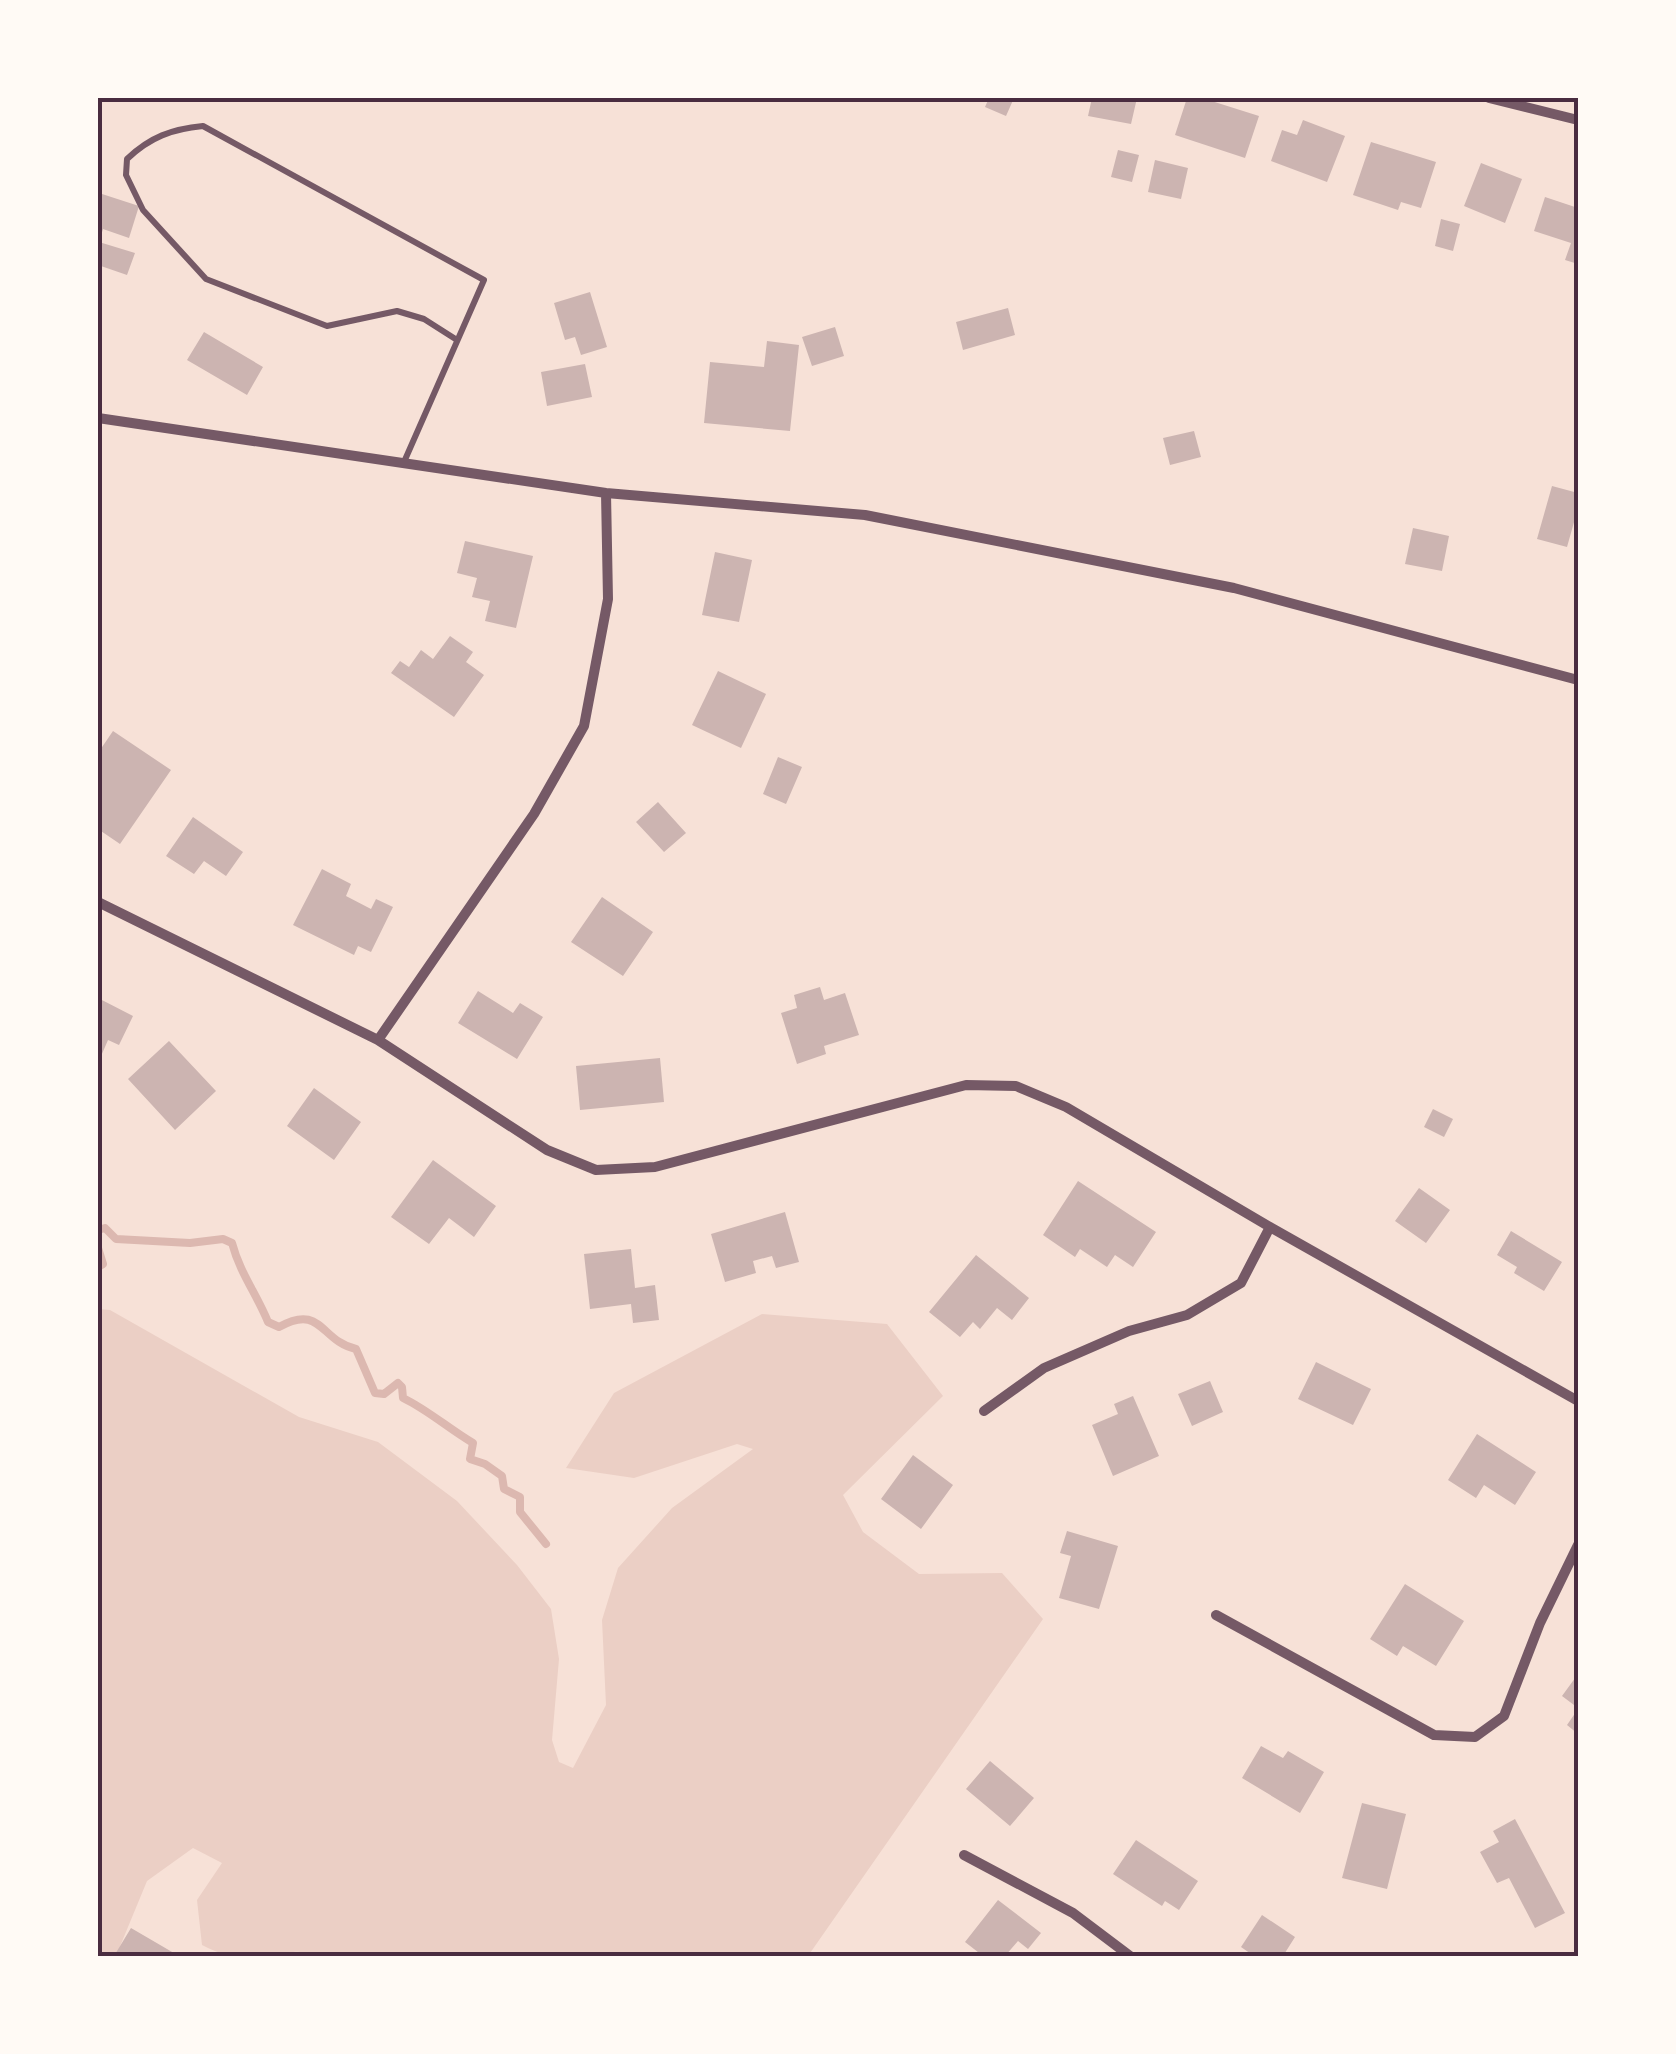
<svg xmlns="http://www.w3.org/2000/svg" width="1676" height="2054" font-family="'Noto Sans',sans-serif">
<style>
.green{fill:#ebcfc5}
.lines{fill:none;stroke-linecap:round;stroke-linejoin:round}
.stream{stroke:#dcb8b0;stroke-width:8}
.building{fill:#ccb4b1}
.service{stroke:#755966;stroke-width:6}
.minor{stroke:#755966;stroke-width:10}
.neatline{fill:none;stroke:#4a2c40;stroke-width:4}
</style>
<rect width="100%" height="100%" fill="#f7e1d7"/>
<path class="green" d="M 98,1309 L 110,1310 L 299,1417 L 378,1442 L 457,1501 L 517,1565 L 551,1609 L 559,1659 L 552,1740 L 559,1762 L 573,1768 L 606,1705 L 602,1620 L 618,1568 L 672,1508 L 753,1449 L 737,1444 L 634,1478 L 566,1468 L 614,1393 L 762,1314 L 887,1324 L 943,1396 L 843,1495 L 863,1532 L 919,1574 L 1002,1573 L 1043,1619 L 808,1956 L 316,1956 C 292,1949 298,1952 276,1956 C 251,1961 224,1957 202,1945 L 197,1900 L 222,1863 L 193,1848 L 147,1881 L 116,1956 L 98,1956 Z"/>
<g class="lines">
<path class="stream" d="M 98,1230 L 105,1228 L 116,1239 L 190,1243 L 223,1239 L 232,1243 C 240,1273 256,1293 268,1322 L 279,1327 C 322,1303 320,1341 356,1349 L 375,1393 L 384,1394 L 398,1383 L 402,1387 L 403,1398 C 428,1410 449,1429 473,1443 L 470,1459 L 485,1464 L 502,1476 L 504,1489 L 520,1497 L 520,1512 L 546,1544
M 98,1248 L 103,1264 L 98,1267"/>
</g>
<path class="building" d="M 989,98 L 1014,98 L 1006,116 L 985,107 Z
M 1092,98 L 1137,98 L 1131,124 L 1088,116 Z
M 1187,98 L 1202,98 L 1259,116 L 1245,158 L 1175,135 Z
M 1303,120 L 1345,136 L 1327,182 L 1271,161 L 1282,130 L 1297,135 Z
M 1371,142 L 1436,162 L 1421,208 L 1401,202 L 1398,210 L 1353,195 Z
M 1118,150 L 1139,155 L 1132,182 L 1111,177 Z
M 1155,160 L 1188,168 L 1181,199 L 1148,192 Z
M 1481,163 L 1522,179 L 1505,223 L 1464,206 Z
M 102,194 L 139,206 L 129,238 L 103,229 L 99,242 L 135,253 L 127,275 L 98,265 L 98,208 Z
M 1545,197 L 1578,208 L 1578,264 L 1565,260 L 1571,243 L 1534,231 Z
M 1441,219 L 1460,224 L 1453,251 L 1435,246 Z
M 590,292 L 607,347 L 581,355 L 575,337 L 565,340 L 554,303 Z
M 1008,308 L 1015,335 L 963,350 L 956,322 Z
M 835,327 L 844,356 L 812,366 L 802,337 Z
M 204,332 L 263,367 L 247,395 L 187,360 Z
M 767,341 L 799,345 L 790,431 L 704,423 L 710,362 L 764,367 Z
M 585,364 L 592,397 L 547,406 L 541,372 Z
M 1194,431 L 1201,457 L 1170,465 L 1163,438 Z
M 1552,486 L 1578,493 L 1578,508 L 1567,547 L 1537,539 Z
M 1413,528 L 1449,536 L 1442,571 L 1405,564 Z
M 465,541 L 533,556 L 516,628 L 485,621 L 490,601 L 472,597 L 477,578 L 457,573 Z
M 715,552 L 752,560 L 739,622 L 702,615 Z
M 450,636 L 473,652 L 466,662 L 484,675 L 454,717 L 391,673 L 400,661 L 409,667 L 421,650 L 433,659 Z
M 718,671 L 766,694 L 741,748 L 692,725 Z
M 113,731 L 171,770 L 120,844 L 98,829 L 98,753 Z
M 778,757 L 802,767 L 786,804 L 763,794 Z
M 658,802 L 686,833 L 664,852 L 636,822 Z
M 193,817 L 243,852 L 226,876 L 204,861 L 194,874 L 166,856 Z
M 322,869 L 351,884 L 346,896 L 371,909 L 376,899 L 393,907 L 371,952 L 358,946 L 354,955 L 293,925 Z
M 602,897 L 653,932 L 623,976 L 571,942 Z
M 820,987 L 824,1000 L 845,993 L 859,1035 L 824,1046 L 826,1054 L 797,1064 L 781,1013 L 797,1008 L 794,995 Z
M 478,991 L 513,1013 L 520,1003 L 543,1017 L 517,1059 L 458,1023 Z
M 98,998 L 133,1016 L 119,1045 L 108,1040 L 98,1063 Z
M 169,1041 L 216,1091 L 175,1130 L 128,1079 Z
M 660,1058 L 664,1102 L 580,1110 L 576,1066 Z
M 314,1088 L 361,1122 L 334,1160 L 287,1126 Z
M 1433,1109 L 1453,1119 L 1444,1137 L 1424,1127 Z
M 433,1160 L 496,1206 L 474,1237 L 449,1218 L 429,1244 L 391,1217 Z
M 1078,1181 L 1156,1232 L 1133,1267 L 1115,1255 L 1107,1267 L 1080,1249 L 1075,1257 L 1043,1235 Z
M 1419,1188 L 1450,1210 L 1426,1243 L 1395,1221 Z
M 785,1212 L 799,1262 L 776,1268 L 772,1256 L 753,1261 L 756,1273 L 725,1282 L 711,1234 Z
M 1511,1231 L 1562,1262 L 1544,1291 L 1514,1273 L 1517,1267 L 1497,1255 Z
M 631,1249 L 635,1288 L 655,1285 L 659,1320 L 633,1323 L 631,1304 L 590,1309 L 584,1254 Z
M 976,1255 L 1029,1298 L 1012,1320 L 997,1308 L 980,1329 L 973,1322 L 960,1337 L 929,1312 Z
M 1316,1362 L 1371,1389 L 1353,1425 L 1298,1399 Z
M 1210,1381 L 1223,1412 L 1192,1426 L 1178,1394 Z
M 1133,1396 L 1159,1456 L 1113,1476 L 1092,1425 L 1118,1414 L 1114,1404 Z
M 1477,1434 L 1536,1472 L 1515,1505 L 1484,1485 L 1476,1498 L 1448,1480 Z
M 913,1455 L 953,1485 L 921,1529 L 881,1499 Z
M 1067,1531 L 1118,1546 L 1099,1609 L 1059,1598 L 1071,1556 L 1060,1553 Z
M 1405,1584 L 1464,1621 L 1436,1666 L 1403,1646 L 1397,1656 L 1370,1639 Z
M 1578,1674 L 1578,1708 L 1562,1696 Z
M 1578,1709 L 1578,1734 L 1567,1725 Z
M 1261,1746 L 1283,1758 L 1288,1751 L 1324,1772 L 1300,1813 L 1242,1778 Z
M 990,1761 L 1034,1798 L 1010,1826 L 966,1789 Z
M 1362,1803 L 1406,1814 L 1387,1889 L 1342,1878 Z
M 1515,1819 L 1565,1913 L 1535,1928 L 1509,1878 L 1497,1883 L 1480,1852 L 1499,1842 L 1493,1831 Z
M 1136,1840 L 1198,1881 L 1179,1910 L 1165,1901 L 1162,1906 L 1113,1874 Z
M 998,1900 L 1041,1933 L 1028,1949 L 1018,1941 L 1005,1956 L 983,1956 L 965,1942 Z
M 1262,1915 L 1295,1937 L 1283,1956 L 1254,1956 L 1241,1947 Z
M 131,1928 L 179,1956 L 114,1956 Z"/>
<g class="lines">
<path class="service" d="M 404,462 L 484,280 L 203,126 C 172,129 150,137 127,159 L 126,175 L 143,210 L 206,279 L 327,326 L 397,311 L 424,319 L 457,340"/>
<path class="minor" d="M 1489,98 L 1578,120
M 98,418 L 606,493 L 865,515 L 1234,588 L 1578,680
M 98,902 L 378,1040 L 547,1150 L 596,1170 L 655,1167 L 966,1085 L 1016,1086 L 1066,1107 L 1270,1227 L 1578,1401
M 378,1040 L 534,814 L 584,726 L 608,599 L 606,493
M 984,1411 L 1044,1368 L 1129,1331 L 1187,1315 L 1241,1283 L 1270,1227
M 1216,1615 L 1434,1735 L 1475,1737 L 1504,1716 L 1540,1623 L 1578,1545
M 964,1855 L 1073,1913 L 1130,1956"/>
</g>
<rect width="1676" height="2054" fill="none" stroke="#fffaf5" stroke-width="200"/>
<rect x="100" y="100" width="1476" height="1854" class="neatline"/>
</svg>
